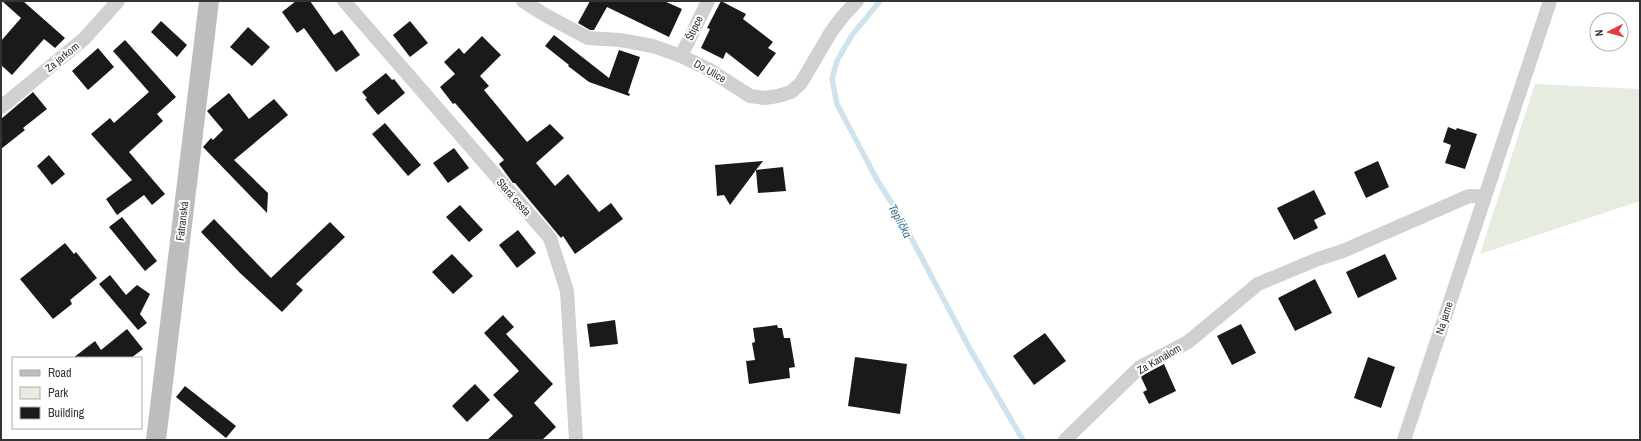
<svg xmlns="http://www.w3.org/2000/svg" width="1641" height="441" font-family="'Archivo Narrow',sans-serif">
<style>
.green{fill:#e6ecdf}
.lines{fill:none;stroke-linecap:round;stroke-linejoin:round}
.stream{stroke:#cfe2ee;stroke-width:5.5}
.building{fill:#1a1a1a}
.street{stroke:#d0d0d0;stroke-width:14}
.secondary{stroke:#bdbdbd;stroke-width:20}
.labels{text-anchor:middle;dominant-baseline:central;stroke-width:4;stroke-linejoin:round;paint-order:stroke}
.street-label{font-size:11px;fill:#333;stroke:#fff}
.water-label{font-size:12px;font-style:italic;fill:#3f7597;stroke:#fff}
</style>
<rect width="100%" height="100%" fill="#fff"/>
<path class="green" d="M 1535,84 L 1640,89 L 1640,201 L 1480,254 Z"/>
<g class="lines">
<path class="stream" d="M 880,1 L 852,35 L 837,61 L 832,79 L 837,104 L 876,178 L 898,213 L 971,351 L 1023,440"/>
</g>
<path class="building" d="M 2,1 L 23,1 L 65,38 L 55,48 L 44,39 L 12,75 L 1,65 L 1,41 L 21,18 Z
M 296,1 L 310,1 L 334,35 L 342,30 L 360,55 L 336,72 L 304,28 L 297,33 L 282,12 Z
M 590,1 L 664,1 L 682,9 L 669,37 L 607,7 L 594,30 L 590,30 L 578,23 Z
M 721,1 L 746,14 L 743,19 L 773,42 L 768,48 L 776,53 L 758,77 L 726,52 L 723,59 L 701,48 L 710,29 L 707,28 Z
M 161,21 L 187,45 L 177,57 L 151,32 Z
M 410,21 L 428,43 L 410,57 L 393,35 Z
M 248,27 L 270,47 L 252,66 L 230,47 Z
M 554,35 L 609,78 L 619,50 L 640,57 L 628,93 L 630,94 L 629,96 L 589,82 L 568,66 L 569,65 L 545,46 Z
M 482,36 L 501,55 L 480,76 L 489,86 L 484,90 L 527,142 L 550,124 L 564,138 L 536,163 L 555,186 L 568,174 L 599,212 L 611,203 L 623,219 L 575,254 L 563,236 L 561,238 L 515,183 L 513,183 L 499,164 L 504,160 L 455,103 L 453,104 L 440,87 L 455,74 L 444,62 L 459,48 L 464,54 Z
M 125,40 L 176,97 L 157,114 L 163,121 L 129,152 L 165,194 L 152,205 L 144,195 L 117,215 L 106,199 L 132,180 L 91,134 L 110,118 L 114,123 L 149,92 L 113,51 Z
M 98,48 L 114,67 L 88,90 L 72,71 Z
M 386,73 L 392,80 L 394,79 L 405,93 L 378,115 L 365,99 L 367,98 L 362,92 Z
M 33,92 L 47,109 L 23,128 L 25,130 L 1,149 L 1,119 Z
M 229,93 L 249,119 L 274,99 L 288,115 L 234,160 L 268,193 L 267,213 L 203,147 L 211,138 L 213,140 L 223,130 L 207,111 Z
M 385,123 L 421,165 L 408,176 L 372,134 Z
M 1448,127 L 1456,130 L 1457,128 L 1477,134 L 1465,169 L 1445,163 L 1451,145 L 1443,142 Z
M 454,148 L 469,168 L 448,183 L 433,163 Z
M 49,155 L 65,174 L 52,185 L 37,166 Z
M 763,161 L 756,170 L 783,167 L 786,191 L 758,193 L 756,170 L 730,205 L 724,195 L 717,196 L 715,165 Z
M 1378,161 L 1389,187 L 1366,198 L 1354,172 Z
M 1314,190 L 1326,214 L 1314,220 L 1318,228 L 1294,240 L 1277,208 Z
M 460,205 L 483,230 L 469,242 L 446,217 Z
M 122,217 L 157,261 L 145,271 L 109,227 Z
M 214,219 L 271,278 L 330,222 L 345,237 L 296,284 L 303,290 L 282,312 L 240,273 L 201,232 Z
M 518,230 L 536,253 L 517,268 L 499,245 Z
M 65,243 L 74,254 L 76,252 L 97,278 L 70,300 L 72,304 L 53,319 L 20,279 Z
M 452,254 L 473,276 L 453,294 L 432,272 Z
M 1385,254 L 1397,279 L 1358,298 L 1346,272 Z
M 110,275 L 126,295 L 137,285 L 150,294 L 140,314 L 147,323 L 138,330 L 99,284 Z
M 1315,279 L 1332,313 L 1295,331 L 1278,298 Z
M 503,315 L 514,327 L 506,334 L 553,384 L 534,403 L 556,427 L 542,440 L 487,440 L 513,416 L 493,395 L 519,371 L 484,333 Z
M 615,320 L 618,344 L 590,347 L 587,324 Z
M 1241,324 L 1256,353 L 1232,365 L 1217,336 Z
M 777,325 L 778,328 L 782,328 L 784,338 L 790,338 L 795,367 L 789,368 L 790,378 L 749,384 L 746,361 L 755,360 L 752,343 L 755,342 L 753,328 Z
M 127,329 L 143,349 L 131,358 L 73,358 L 95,341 L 101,350 Z
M 1045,333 L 1066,361 L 1034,385 L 1013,356 Z
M 855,357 L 907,364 L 900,414 L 848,406 Z
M 1368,357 L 1395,367 L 1381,408 L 1354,398 Z
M 1164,364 L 1176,391 L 1149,404 L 1143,392 L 1147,390 L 1141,377 L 1145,374 Z
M 475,384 L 490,400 L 467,422 L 452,406 Z
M 185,386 L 236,426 L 226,438 L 176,397 Z"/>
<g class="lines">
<path class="street" d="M 344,1 L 550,238 L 567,291 L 576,440
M 523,1 L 545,15 L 588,38 L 620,40 L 653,46 L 681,56 L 708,69 L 750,96 L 765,98 L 778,96 L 791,92 L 801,83 L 831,32 L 843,16 L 857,1
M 681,56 L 708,1
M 1,107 L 84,39 L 118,1
M 1065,440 L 1140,367 L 1188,342 L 1258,284 L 1318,259 L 1343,251 L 1469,196 L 1485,196
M 1404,440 L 1550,1"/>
<path class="secondary" d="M 156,440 L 209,1"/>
</g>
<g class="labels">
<g class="street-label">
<text transform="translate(694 28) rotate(-64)">Štipce</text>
<text transform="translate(62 57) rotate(-39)">Za jarkom</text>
<text transform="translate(710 71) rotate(29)">Do Ulice</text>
<text transform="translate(514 197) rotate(49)">Stará cesta</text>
<text transform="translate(182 221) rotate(-83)">Fatranská</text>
<text transform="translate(1444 318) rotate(-72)">Na jame</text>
<text transform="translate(1159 359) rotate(-30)">Za Kanálom</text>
</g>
<g class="water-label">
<text transform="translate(900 221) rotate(62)">Teplička</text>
</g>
</g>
<rect width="1641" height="441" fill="none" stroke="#333333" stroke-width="4"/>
<rect x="12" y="357" width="130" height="72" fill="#ffffff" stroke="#adadad"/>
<rect x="20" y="370" width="20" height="6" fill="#bdbdbd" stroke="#adadad"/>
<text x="48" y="377" font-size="12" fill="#333333">Road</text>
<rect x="20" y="387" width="20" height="12" fill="#e6ecdf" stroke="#adadad"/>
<text x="48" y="397" font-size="12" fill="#333333">Park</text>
<rect x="20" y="407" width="20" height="12" fill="#1a1a1a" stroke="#adadad"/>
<text x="48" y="417" font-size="12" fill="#333333">Building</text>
<g transform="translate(1609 32) rotate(264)"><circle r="19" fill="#ffffff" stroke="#adadad"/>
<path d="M0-3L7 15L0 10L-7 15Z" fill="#e63946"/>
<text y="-6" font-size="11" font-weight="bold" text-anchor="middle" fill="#333333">N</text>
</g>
</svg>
